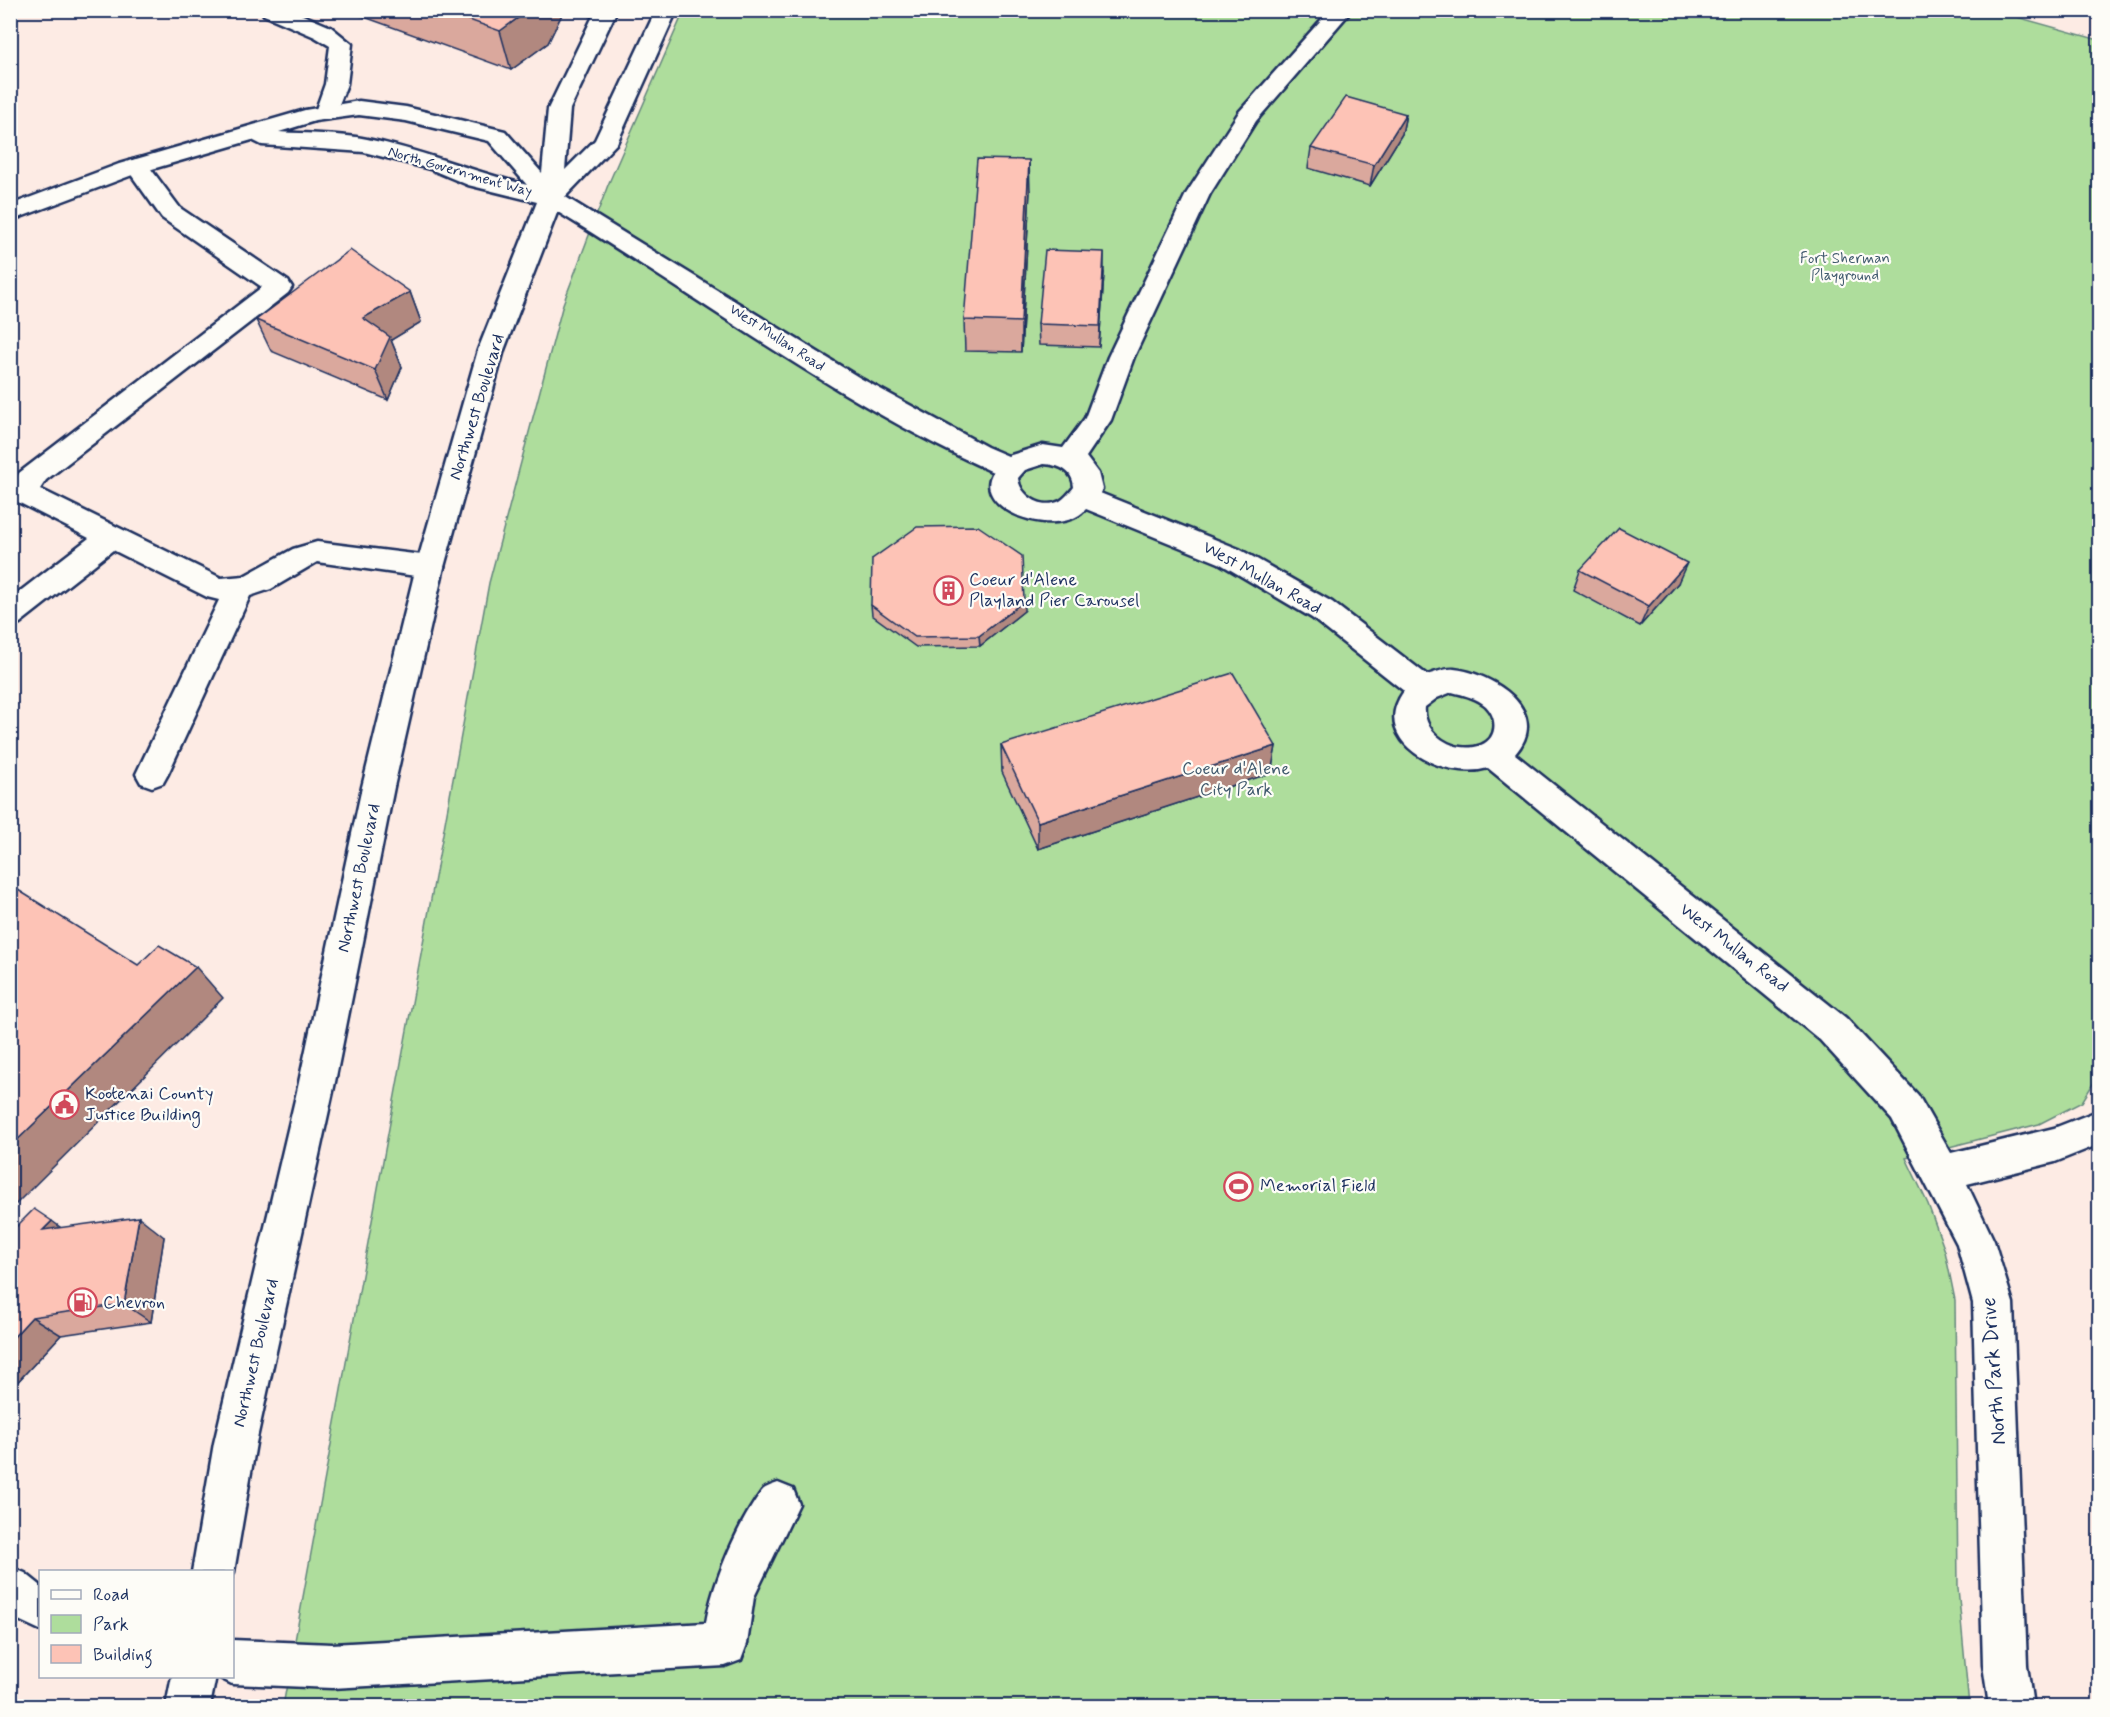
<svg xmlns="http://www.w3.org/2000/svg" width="2110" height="1717" font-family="Mynerve,sans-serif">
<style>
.green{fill:#aedd9c;stroke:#64867d;stroke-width:1.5}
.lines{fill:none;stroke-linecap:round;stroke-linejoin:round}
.minor-casing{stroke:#1b2f5e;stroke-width:5}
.major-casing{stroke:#1b2f5e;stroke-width:5}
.minor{fill:#fdfcf7;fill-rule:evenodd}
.major{fill:#fdfcf7;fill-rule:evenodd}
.wall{fill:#daa89d;stroke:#1b2f5e;stroke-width:1.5}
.shaded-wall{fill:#b1887f;stroke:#1b2f5e;stroke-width:1.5}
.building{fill:#fdc3b6;stroke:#1b2f5e;stroke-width:1.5}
.labels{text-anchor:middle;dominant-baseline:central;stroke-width:4.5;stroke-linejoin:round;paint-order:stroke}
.far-street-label{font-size:15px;fill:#1b2f5e;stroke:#fdfcf7}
.far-park-label{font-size:15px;fill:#405a6e;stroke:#fdfcf7}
.street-label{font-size:18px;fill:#1b2f5e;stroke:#fdfcf7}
.poi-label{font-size:18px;fill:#1b2f5e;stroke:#fdfcf7;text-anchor:start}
.park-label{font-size:18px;fill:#405a6e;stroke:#fdfcf7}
.near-street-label{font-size:21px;fill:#1b2f5e;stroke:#fdfcf7}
</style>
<rect width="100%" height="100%" fill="#fdebe4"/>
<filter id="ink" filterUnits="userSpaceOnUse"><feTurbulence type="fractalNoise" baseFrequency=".0167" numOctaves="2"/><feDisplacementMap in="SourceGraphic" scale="12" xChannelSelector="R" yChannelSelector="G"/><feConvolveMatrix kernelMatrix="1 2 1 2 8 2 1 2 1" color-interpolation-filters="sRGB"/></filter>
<g filter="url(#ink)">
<path class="green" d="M 1992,10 L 2099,40 L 2099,1074 L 2082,1102 L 2039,1124 L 1906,1158 L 1928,1204 L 1945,1251 L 1955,1300 L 1958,1588 L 1969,1706 L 283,1706 L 489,583 L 563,304 L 608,185 L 684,11 Z"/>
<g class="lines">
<defs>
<path id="minor" d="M 262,10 L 291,10 L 331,27 L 352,44 L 347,84 L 334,117 L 318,117 L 315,112 L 325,84 L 330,46 L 315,37 L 264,15 Z
M 1330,10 L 1352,10 L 1256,121 L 1210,194 L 1134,357 L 1111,420 L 1086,457 L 1098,473 L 1102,489 L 1100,493 L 1239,549 L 1332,602 L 1427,675 C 1435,673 1445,668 1454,669 C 1492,673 1553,711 1515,754 L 1846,1018 L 1918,1095 L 1951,1153 L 2054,1128 L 2100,1110 L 2100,1144 L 2055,1162 L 1967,1184 L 1994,1241 L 2013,1303 L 2027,1665 L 2033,1706 L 1989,1706 L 1983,1665 L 1973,1303 L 1957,1244 L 1892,1119 L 1820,1040 L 1488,768 C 1444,781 1367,742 1404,691 L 1312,618 L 1219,563 L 1086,509 C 1059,541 970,510 993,472 C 833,400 693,292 543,203 L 539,198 L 543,193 L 559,193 L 860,378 L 987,447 L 1008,456 L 1043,445 L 1063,448 L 1085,418 L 1108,357 L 1186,194 L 1239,112 ZM 1044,464 C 1059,465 1073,470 1074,487 C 1070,492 1065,498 1060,501 C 1042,510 1020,496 1018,478 L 1025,470 ZM 1452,692 C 1464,695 1477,698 1486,706 C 1498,718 1498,738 1481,745 C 1457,755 1422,735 1425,707 L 1437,698 Z
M 137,159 L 145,161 L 180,208 L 288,281 L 292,287 L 288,293 L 46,480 L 40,489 L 221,578 L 244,576 L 293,549 L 317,542 L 430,556 L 440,560 L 444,567 L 440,574 L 430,578 L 317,562 L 271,589 L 250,596 L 168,774 L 163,783 L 152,787 L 141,783 L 136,774 L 219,600 L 207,597 L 113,550 L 20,623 L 10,626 L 10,599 L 89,538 L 14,500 L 10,492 L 19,473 L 262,287 L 162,218 L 125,166 L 129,161 Z
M 778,1483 L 793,1489 L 799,1504 L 754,1597 L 747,1644 L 741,1660 L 725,1666 L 332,1688 L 232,1684 L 216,1676 L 232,1676 L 232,1640 L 332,1644 L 706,1623 C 712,1584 738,1523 762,1491 C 765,1487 773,1485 778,1483 Z
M 10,1567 L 25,1573 L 40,1585 L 40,1630 L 10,1616 Z"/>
<path id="major" d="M 596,10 L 617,10 L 570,109 L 565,170 L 595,140 L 656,10 L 677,10 L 617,143 L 562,200 L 504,350 L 444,567 L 394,787 L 334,1087 L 256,1443 L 234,1572 L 232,1577 L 232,1572 L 192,1572 L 214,1443 L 298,1087 L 362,787 L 416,567 L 478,350 L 537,202 L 468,185 L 430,169 L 364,152 L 262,145 L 252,140 L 135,174 L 10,221 L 10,205 L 119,164 L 305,110 L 359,101 L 406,107 L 505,131 L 542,173 L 548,109 ZM 359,115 L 406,121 L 489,141 L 527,185 C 473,172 422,150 367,139 C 339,133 307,134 279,132 L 315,121 Z
M 172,1676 L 216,1676 L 210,1706 L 166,1706 Z"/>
</defs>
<use href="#minor" class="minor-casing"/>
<use href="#major" class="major-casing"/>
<use href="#minor" class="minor"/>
<use href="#major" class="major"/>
</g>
<path class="wall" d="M 345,10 L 564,10 L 548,43 L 511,70 Z
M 1406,114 L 1402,134 L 1370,186 L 1308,168 L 1311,148 Z
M 1030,190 L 1021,352 L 965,351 L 964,320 Z
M 1104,273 L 1099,347 L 1039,345 L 1038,324 Z
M 410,292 L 421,322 L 391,340 L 402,367 L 388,400 L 271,351 L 256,320 Z
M 1580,570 L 1678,583 L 1640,626 L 1573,590 Z
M 871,605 L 1024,611 L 980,646 L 916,647 L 872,615 Z
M 1001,745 L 1276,746 L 1271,773 L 1038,849 L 1002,772 Z
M 61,1228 L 164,1237 L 151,1322 L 61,1335 L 10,1390 L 10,1233 Z"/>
<path class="shaded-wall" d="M 529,10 L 564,10 L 548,43 L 511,70 L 500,31 Z
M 1406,114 L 1402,134 L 1370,186 L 1374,165 Z
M 1029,160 L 1030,190 L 1021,352 L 1021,322 Z
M 1104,252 L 1104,273 L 1099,347 L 1100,326 Z
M 410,292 L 421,322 L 391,340 L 402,367 L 388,400 L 375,370 L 363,318 Z
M 1687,563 L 1678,583 L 1640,626 L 1649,606 Z
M 1024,601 L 1024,611 L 980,646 L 979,636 Z
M 1276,746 L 1271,773 L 1038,849 L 1038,822 Z
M 196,967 L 223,998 L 10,1210 L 10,1147 Z
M 139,1217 L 164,1237 L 151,1322 L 124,1304 Z
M 52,1221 L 79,1241 L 43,1230 Z
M 32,1317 L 61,1335 L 10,1390 L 10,1341 Z"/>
<path class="building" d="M 441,10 L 529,10 L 500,31 Z
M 1346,97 L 1406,114 L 1374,165 L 1311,148 Z
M 977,159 L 1029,160 L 1021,322 L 964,320 Z
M 350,250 L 410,292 L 363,318 L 390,337 L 375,370 L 256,320 Z
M 1045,250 L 1104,252 L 1100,326 L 1038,324 Z
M 978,526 L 1022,556 L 1024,601 L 979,636 L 915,637 L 871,605 L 872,559 L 917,527 Z
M 1619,528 L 1687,563 L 1649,606 L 1580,570 Z
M 1233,673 L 1276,746 L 1038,822 L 1001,745 Z
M 10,885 L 138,965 L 159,945 L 196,967 L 10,1147 Z
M 34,1209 L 52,1221 L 43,1230 L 139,1217 L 124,1304 L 32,1317 L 10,1341 L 10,1233 Z"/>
</g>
<defs>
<symbol id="building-ring" viewBox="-11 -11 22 22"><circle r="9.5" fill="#fdfcf7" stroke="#d1495b" stroke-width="1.5"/><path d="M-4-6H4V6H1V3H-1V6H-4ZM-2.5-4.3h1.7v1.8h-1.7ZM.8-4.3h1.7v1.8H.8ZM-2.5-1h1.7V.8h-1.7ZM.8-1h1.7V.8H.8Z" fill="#d1495b"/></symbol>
<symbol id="civic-ring" viewBox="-11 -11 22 22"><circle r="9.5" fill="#fdfcf7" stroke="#d1495b" stroke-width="1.5"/><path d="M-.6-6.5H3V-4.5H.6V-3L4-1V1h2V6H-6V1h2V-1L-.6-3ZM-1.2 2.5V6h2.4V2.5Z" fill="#d1495b"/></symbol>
<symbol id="stadium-ring" viewBox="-11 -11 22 22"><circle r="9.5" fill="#fdfcf7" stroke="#d1495b" stroke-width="1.5"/><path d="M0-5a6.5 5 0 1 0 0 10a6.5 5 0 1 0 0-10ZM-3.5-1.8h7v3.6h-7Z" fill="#d1495b"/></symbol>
<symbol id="fuel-ring" viewBox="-11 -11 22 22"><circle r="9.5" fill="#fdfcf7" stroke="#d1495b" stroke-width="1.5"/><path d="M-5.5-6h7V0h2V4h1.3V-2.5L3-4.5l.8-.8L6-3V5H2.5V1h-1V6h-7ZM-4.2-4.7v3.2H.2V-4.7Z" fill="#d1495b"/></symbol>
</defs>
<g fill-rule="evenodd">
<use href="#building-ring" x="932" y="574" width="33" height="33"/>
<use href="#civic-ring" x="48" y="1088" width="33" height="33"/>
<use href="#stadium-ring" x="1222" y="1170" width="33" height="33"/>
<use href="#fuel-ring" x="66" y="1286" width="33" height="33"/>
</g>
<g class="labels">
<g class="far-street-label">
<text transform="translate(460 172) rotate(16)">North Government Way</text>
<text transform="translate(777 338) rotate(33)">West Mullan Road</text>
</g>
<g class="far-park-label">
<text x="1845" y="259">Fort Sherman<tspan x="1845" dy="17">Playground</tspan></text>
</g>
<g class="street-label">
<text transform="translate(477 407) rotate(-73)">Northwest Boulevard</text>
<text transform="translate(1262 578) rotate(29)">West Mullan Road</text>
<text transform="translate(359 878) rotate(-78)">Northwest Boulevard</text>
<text transform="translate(1734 948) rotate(38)">West Mullan Road</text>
<text transform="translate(256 1353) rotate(-77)">Northwest Boulevard</text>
</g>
<g class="poi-label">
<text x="969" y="580">Coeur d'Alene<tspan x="969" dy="21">Playland Pier Carousel</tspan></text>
<text x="85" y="1094">Kootenai County<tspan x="85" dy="21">Justice Building</tspan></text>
<text x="1260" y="1186">Memorial Field</text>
<text x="103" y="1303">Chevron</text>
</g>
<g class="park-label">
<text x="1236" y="769">Coeur d'Alene<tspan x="1236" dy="21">City Park</tspan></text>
</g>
<g class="near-street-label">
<text transform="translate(1994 1371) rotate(-94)">North Park Drive</text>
</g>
</g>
<rect width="2110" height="1717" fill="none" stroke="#fdfcf7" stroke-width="36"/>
<rect x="18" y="18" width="2074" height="1681" fill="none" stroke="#1b2f5e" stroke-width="2" filter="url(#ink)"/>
<rect x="39" y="1570" width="195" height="108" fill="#fdfcf7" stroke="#a3aaba" stroke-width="1.5"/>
<rect x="51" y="1590" width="30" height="9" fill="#fdfcf7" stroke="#a3aaba" stroke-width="1.5"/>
<text x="93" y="1600" font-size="18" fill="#1b2f5e">Road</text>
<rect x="51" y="1615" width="30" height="18" fill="#aedd9c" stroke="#a3aaba" stroke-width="1.5"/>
<text x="93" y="1630" font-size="18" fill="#1b2f5e">Park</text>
<rect x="51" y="1645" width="30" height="18" fill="#fdc3b6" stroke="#a3aaba" stroke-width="1.5"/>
<text x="93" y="1660" font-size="18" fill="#1b2f5e">Building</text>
</svg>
